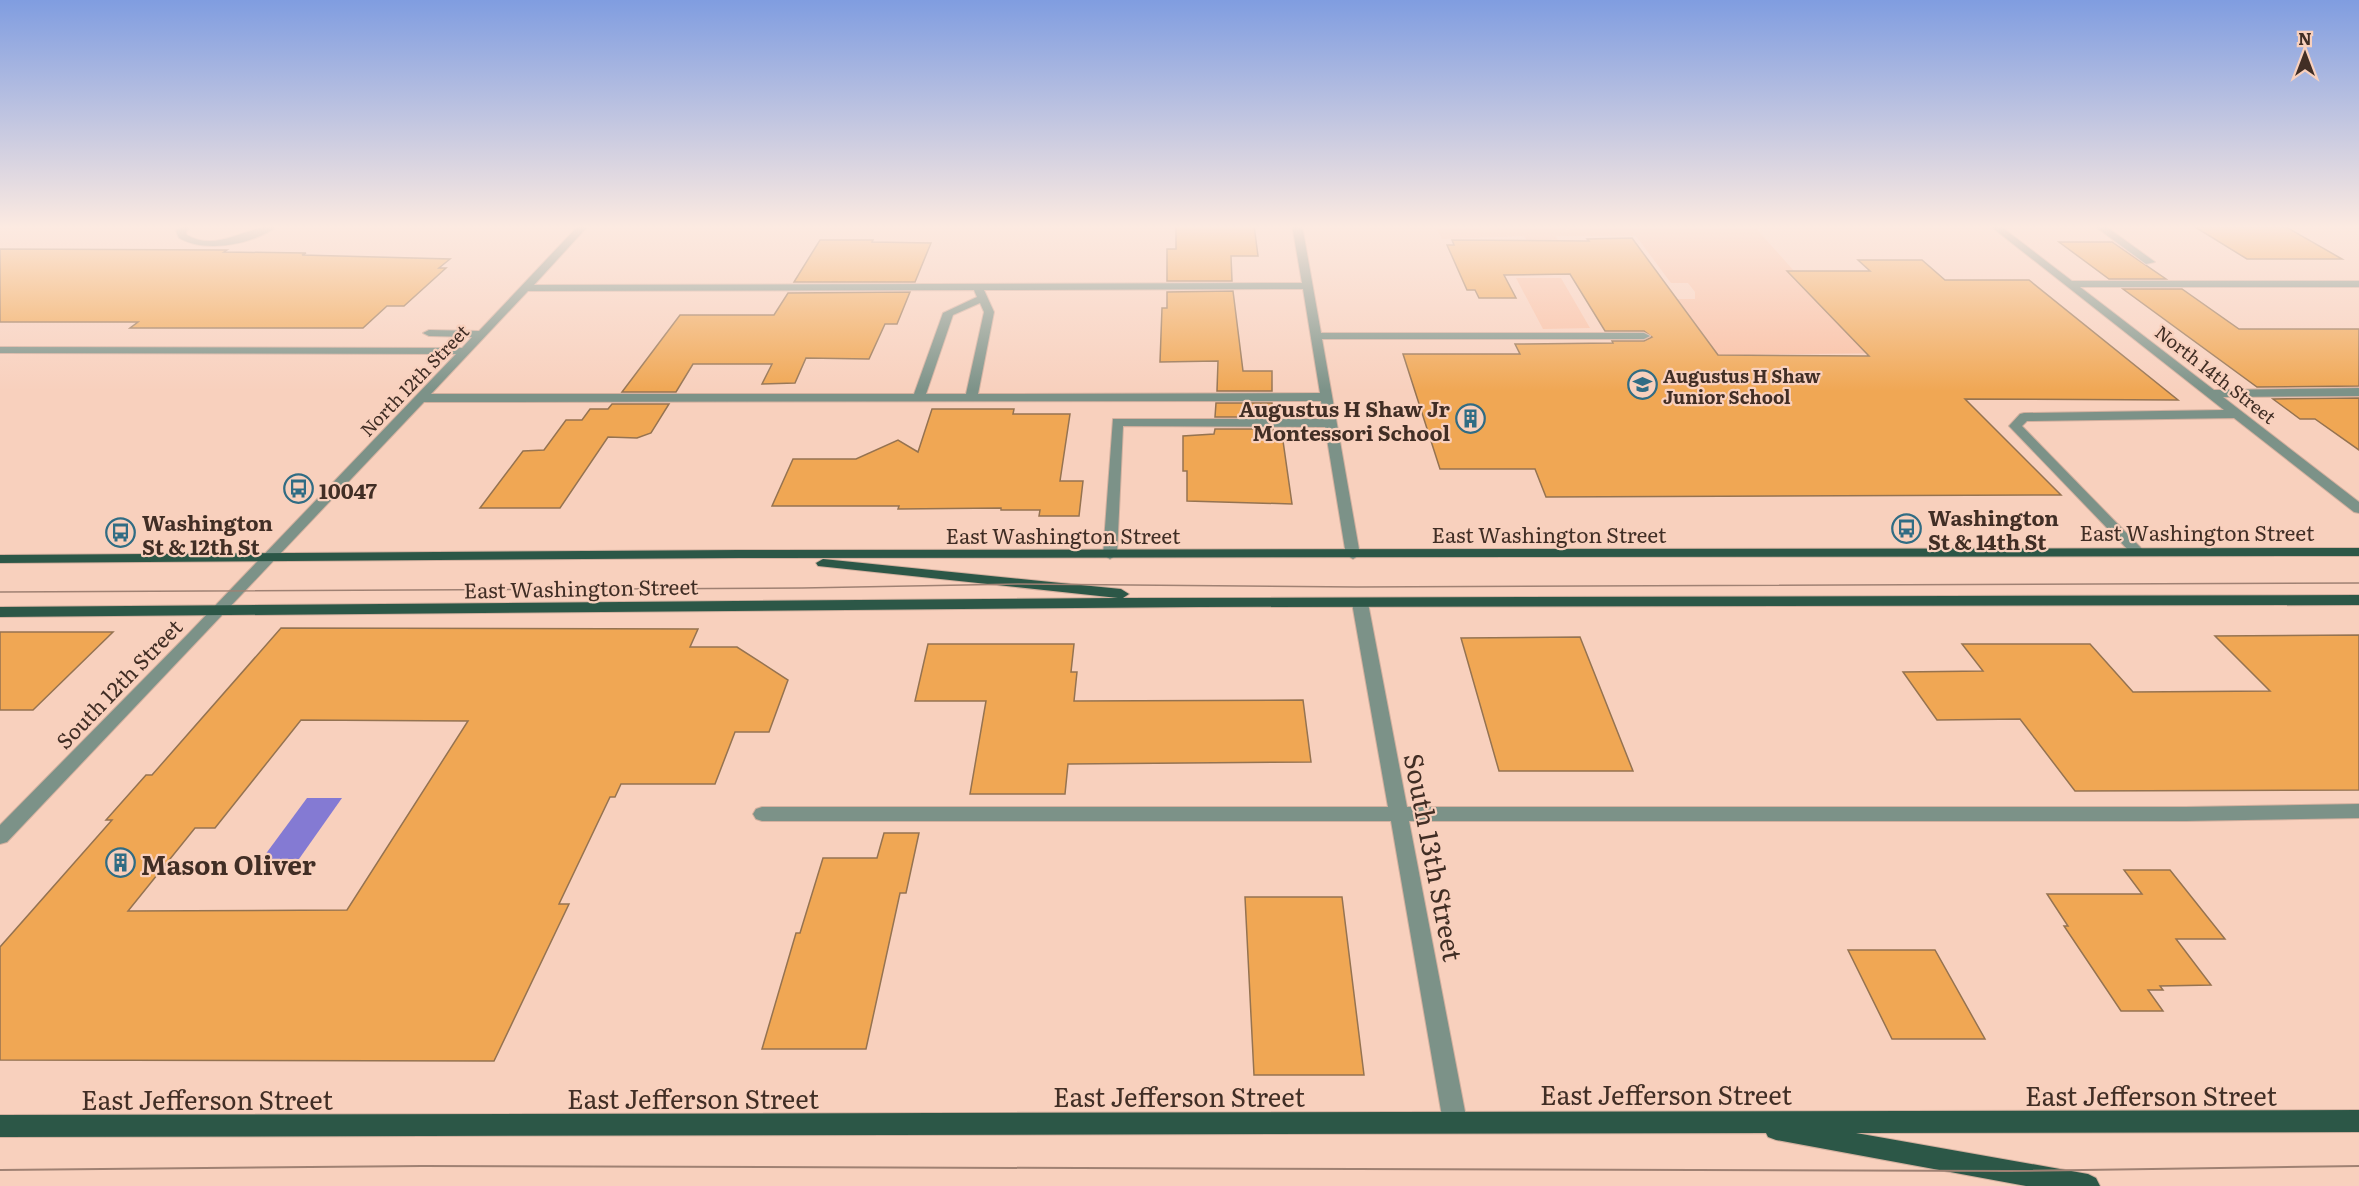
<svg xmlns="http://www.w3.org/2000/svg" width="2359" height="1186" font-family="Literata,serif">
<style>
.green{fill:#f9bea1}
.water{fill:#847ad3}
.building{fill:#f0a754;stroke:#957351;stroke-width:1.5;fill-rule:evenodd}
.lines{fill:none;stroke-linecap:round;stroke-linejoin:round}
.minor-casing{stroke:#d3b09f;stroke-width:2}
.major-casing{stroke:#d3b09f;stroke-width:2}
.minor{fill:#7c9288;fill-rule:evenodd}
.major{fill:#2c5747;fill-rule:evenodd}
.tram-far1{stroke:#9f8173;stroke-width:1.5}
.tram{stroke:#9f8173;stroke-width:2}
.labels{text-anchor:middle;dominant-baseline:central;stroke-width:4.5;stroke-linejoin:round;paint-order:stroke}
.far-street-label{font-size:18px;fill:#412e25;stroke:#f8d0bd}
.far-poi-label{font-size:18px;font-weight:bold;fill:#412e25;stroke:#f8d0bd;text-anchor:start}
.poi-label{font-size:21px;font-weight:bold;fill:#412e25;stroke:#f8d0bd;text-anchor:start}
.street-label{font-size:21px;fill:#412e25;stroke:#f8d0bd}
.near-street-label{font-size:26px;fill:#412e25;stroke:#f8d0bd}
.near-poi-label{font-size:26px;font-weight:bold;fill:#412e25;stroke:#f8d0bd;text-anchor:start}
</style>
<rect width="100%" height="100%" fill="#f8d0bd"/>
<path class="green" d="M 1435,225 L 1477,225 L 1481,230 L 1521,230 L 1483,229 L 1481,225 L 1562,225 L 1565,230 L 1569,230 L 1567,225 L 1753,225 L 1794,271 L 1902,353 L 1715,355 L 1650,343 L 1640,330 L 1696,325 L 1677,299 L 1695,299 L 1695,292 L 1688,283 L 1671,283 L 1636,236 L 1556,236 L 1558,241 L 1527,241 L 1524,236 L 1442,239 Z
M 1516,278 L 1561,278 L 1590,328 L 1543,329 Z"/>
<path class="water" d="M 307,798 L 342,798 L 299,859 L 262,859 Z"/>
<path class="building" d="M 1176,225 L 1254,225 L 1258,256 L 1231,256 L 1232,281 L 1167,281 L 1167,249 L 1176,249 Z
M 2195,227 L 2286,227 L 2342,259 L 2247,259 Z
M 1632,238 L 1718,355 L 1869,356 L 1787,271 L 1870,271 L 1858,260 L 1922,260 L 1945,280 L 2029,280 L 2178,400 L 1965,399 L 2061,495 L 1546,497 L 1535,469 L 1440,469 L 1403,354 L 1520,354 L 1515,344 L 1613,343 L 1612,341 L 1644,341 L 1652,337 L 1644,331 L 1605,331 L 1570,274 L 1504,275 L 1516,298 L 1479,298 L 1475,290 L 1467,290 L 1447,245 L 1454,245 L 1452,240 L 1589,241 L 1587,239 Z
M 820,240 L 873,240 L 872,242 L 931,243 L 915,282 L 794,282 Z
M 2059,242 L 2112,242 L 2166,279 L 2109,279 Z
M 0,249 L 227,250 L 224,252 L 306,253 L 302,255 L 450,259 L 439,268 L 446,268 L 404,306 L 387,306 L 363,328 L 130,328 L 138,322 L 0,322 Z
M 2123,289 L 2182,289 L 2239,329 L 2359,329 L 2359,386 L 2257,387 Z
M 1233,291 L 1243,371 L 1272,371 L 1272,391 L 1217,391 L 1218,361 L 1160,362 L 1162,308 L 1167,308 L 1167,292 Z
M 910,292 L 897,324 L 885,324 L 869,359 L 806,358 L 795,383 L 762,384 L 772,364 L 693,364 L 676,392 L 622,392 L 680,315 L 774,315 L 788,293 Z
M 2359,398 L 2359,450 L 2315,419 L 2300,419 L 2273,399 Z
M 1216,403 L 1272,403 L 1272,417 L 1215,417 Z
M 612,404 L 669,404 L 651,433 L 637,438 L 608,437 L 560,508 L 480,508 L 523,451 L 544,450 L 566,420 L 582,420 L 590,409 L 608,409 Z
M 932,409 L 1014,409 L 1013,414 L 1070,414 L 1060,481 L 1083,481 L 1079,516 L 1039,516 L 1040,510 L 1001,510 L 1001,508 L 898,509 L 899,506 L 772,506 L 793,459 L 856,459 L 898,440 L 918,452 Z
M 1215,429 L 1273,429 L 1273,434 L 1282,434 L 1292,504 L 1187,501 L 1187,471 L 1183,471 L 1183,436 L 1214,434 Z
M 281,628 L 698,629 L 690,647 L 737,647 L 788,680 L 769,732 L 735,732 L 715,784 L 621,784 L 615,797 L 610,797 L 559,904 L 569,904 L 494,1061 L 0,1060 L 0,947 L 112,820 L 106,820 L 146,775 L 152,775 ZM 301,720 L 468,721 L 347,910 L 128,911 L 195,828 L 215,828 Z
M 0,632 L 113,632 L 33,710 L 0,710 Z
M 2359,635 L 2359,790 L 2075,791 L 2020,719 L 1937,720 L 1903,672 L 1983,671 L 1962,644 L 2090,644 L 2133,692 L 2270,691 L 2215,636 Z
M 1580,637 L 1633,771 L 1499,771 L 1461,638 Z
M 928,644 L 1074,644 L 1071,672 L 1077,672 L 1074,701 L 1303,700 L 1311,762 L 1068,764 L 1065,794 L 970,794 L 986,701 L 915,701 Z
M 884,833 L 919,833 L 906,893 L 900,893 L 866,1049 L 762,1049 L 796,933 L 800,933 L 823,858 L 877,858 Z
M 2124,870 L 2170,870 L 2225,939 L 2176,939 L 2211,985 L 2160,986 L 2163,990 L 2148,990 L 2163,1011 L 2121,1011 L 2064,926 L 2068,926 L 2047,894 L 2142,894 Z
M 1245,897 L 1342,897 L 1364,1075 L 1254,1075 Z
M 1848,950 L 1935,950 L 1985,1039 L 1892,1039 Z"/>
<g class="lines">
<defs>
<path id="minor" d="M 182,225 L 192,225 L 186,232 L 187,235 C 218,253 248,225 279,225 C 255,244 206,254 179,238 L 176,231 Z
M 579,225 L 589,225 L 534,285 L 1302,283 L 1292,225 L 1302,225 L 1321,333 L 1644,333 L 1650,336 L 1644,339 L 1322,339 L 1360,555 L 1353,559 L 1346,555 L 1325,427 L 1123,426 L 1117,555 L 1110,559 L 1103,555 L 1113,419 L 1324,419 L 1321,401 L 424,402 L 7,842 L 0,844 L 0,825 L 188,634 L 456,354 L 0,353 L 0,347 L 462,348 L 472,337 L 429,336 L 423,333 L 429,330 L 479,331 ZM 1303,289 L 1320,393 L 978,394 L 994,312 L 984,290 ZM 974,290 L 977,297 L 943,313 L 914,394 L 431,394 L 528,291 ZM 980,303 L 984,312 L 966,394 L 926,394 L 953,315 Z
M 1989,225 L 1999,225 L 2072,281 L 2359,281 L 2359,287 L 2080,287 L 2214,390 L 2359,388 L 2359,396 L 2223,397 L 2359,502 L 2359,513 L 2354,512 L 2234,418 L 2027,421 L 2022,426 L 2145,552 L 2138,556 L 2133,555 L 2009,426 L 2020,414 L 2024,413 L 2224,410 Z
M 2093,225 L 2104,225 L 2155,262 L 2146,264 Z
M 1360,598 L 1368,603 L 1407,807 L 2186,807 L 2359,804 L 2359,818 L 2186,821 L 1409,821 L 1467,1122 L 1463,1130 L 1455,1133 L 1447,1130 L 1443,1122 L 1391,821 L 762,821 L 756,819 L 753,814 L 756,809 L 762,807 L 1388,807 L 1352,603 Z"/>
<path id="major" d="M 2359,548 L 2359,556 L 739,558 L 0,563 L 0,555 L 739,550 Z
M 823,559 L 1121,589 L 1129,594 L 1123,598 L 2359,595 L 2359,605 L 1199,607 L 0,617 L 0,607 L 1118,598 L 818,566 L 816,563 Z
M 2359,1110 L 2359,1132 L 1856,1133 L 2088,1174 L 2096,1178 L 2100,1186 L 2026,1186 L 1776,1140 L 1768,1137 L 1766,1133 L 0,1137 L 0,1115 Z"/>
</defs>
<use href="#minor" class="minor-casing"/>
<use href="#major" class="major-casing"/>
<use href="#minor" class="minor"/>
<use href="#major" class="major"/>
<path class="tram-far1" d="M 0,592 L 802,588 L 1018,584 L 1357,587 L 2359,583"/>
<path class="tram" d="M 0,1170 L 422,1166 L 2009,1171 L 2359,1166"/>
</g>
<linearGradient id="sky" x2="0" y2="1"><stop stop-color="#809de0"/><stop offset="0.58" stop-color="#fceae1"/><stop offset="1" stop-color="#fceae1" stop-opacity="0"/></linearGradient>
<rect width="2359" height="391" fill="url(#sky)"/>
<defs>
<symbol id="school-ring" viewBox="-11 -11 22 22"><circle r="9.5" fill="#f8d0bd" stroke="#306c84" stroke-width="1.5"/><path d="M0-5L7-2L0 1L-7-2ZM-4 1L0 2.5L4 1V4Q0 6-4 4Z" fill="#306c84"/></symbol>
<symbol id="building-ring" viewBox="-11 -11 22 22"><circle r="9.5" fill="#f8d0bd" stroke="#306c84" stroke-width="1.5"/><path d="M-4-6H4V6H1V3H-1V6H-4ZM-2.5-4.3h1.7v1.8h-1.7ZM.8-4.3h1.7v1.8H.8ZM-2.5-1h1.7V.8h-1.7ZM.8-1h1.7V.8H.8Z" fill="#306c84"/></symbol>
<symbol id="bus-ring" viewBox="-11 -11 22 22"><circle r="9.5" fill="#f8d0bd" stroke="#306c84" stroke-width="1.5"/><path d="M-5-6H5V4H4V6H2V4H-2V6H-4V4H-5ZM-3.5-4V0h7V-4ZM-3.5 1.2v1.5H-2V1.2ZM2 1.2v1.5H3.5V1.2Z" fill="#306c84"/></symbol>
</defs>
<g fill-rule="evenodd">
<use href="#school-ring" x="1626" y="368" width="33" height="33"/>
<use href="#building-ring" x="1454" y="402" width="33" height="33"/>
<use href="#bus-ring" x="282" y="472" width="33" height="33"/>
<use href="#bus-ring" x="1890" y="512" width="33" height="33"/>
<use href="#bus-ring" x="104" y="516" width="33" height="33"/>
<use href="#building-ring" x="104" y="846" width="33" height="33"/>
</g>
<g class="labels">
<g class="far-street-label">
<text transform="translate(2216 374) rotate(38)">North 14th Street</text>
<text transform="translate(414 380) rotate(-46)">North 12th Street</text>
</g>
<g class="far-poi-label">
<text x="1663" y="375">Augustus H Shaw<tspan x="1663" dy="21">Junior School</tspan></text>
</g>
<g class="poi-label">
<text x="1450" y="407" text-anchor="end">Augustus H Shaw Jr<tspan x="1450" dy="24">Montessori School</tspan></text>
<text x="319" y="489">10047</text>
<text x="1928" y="516">Washington<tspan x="1928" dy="24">St &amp; 14th St</tspan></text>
<text x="142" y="521">Washington<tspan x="142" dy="24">St &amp; 12th St</tspan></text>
</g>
<g class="street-label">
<text x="2197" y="531">East Washington Street</text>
<text x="1549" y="533">East Washington Street</text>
<text x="1063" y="534">East Washington Street</text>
<text transform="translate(581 587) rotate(-1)">East Washington Street</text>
<text transform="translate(118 683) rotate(-46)">South 12th Street</text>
</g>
<g class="near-street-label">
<text transform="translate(1435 857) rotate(79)">South 13th Street</text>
<text x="1666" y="1093">East Jefferson Street</text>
<text x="2151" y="1094">East Jefferson Street</text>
<text x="1179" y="1095">East Jefferson Street</text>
<text x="693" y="1097">East Jefferson Street</text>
<text x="207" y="1098">East Jefferson Street</text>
</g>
<g class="near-poi-label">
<text x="141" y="863">Mason Oliver</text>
</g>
</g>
<g transform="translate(2305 54)" stroke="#f8d0bd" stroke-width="4.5" paint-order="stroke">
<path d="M0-4.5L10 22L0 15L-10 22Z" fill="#412e25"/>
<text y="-9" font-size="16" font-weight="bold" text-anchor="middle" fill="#412e25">N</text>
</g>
</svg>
